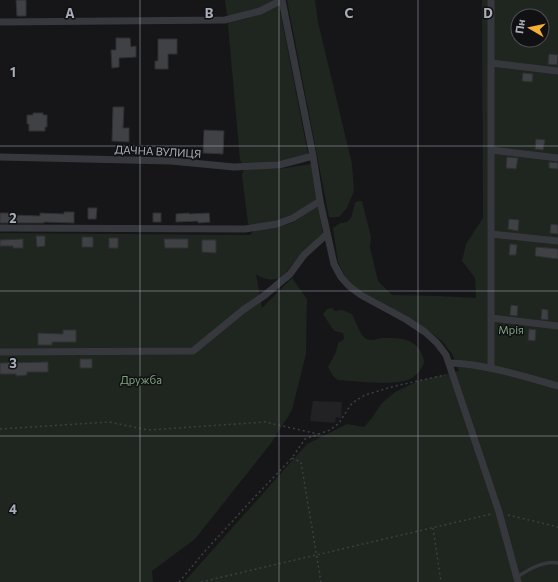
<svg xmlns="http://www.w3.org/2000/svg" width="558" height="582" font-family="Commissioner,sans-serif">
<style>
.built{fill:#222225}
.green{fill:#1e261f;fill-rule:evenodd}
.building{fill:#404145;stroke:#303034}
.lines{fill:none;stroke-linecap:round;stroke-linejoin:round}
.path{stroke:#3d3f44;stroke-width:1.5;stroke-dasharray:2 3;stroke-linecap:butt}
.lane{stroke:#37383d;stroke-width:3.5}
.street{stroke:#37383d;stroke-width:7}
.grid{fill:none;stroke:#a8adb8;stroke-width:1;stroke-opacity:0.55}
.labels{text-anchor:middle;dominant-baseline:central;stroke-width:3;stroke-linejoin:round;paint-order:stroke}
.street-label{font-size:11px;fill:#a8adb8;stroke:#111113}
.park-label{font-size:11px;fill:#7fa381;stroke:#111113}
.grid-label{font-size:13px;text-anchor:middle;font-weight:bold;fill:#a8adb8;stroke:#111113;stroke-width:3;stroke-linejoin:round;paint-order:stroke}
</style>
<rect width="100%" height="100%" fill="#161618"/>
<path class="built" d="M 313,401 L 342,402 L 341,418 L 336,417 L 335,423 L 310,421 Z"/>
<path class="green" d="M 225,0 L 276,0 L 259,8 L 230,16 L 227,15 Z
M 287,0 L 315,0 L 318,22 L 352,164 L 354,191 L 347,208 L 339,217 L 329,217 Z
M 482,0 L 558,0 L 558,582 L 184,582 L 307,444 L 347,424 L 364,427 L 371,419 L 382,403 L 395,392 L 418,381 L 459,371 L 452,354 L 441,340 L 415,321 L 363,292 L 352,285 L 344,275 L 338,262 L 333,228 L 340,223 L 347,222 L 351,218 L 355,203 L 358,201 L 362,201 L 371,237 L 370,247 L 378,281 L 392,295 L 439,296 L 476,298 L 475,278 L 462,261 L 466,244 L 483,218 ZM 518,16 L 542,16 L 542,40 L 518,40 Z
M 279,5 L 308,154 L 279,162 L 244,164 L 242,163 L 240,160 L 228,25 L 229,23 L 248,18 Z
M 311,164 L 317,199 L 292,215 L 276,221 L 250,225 L 248,224 L 242,175 L 243,172 L 245,169 L 279,169 Z
M 318,206 L 323,234 L 302,253 L 280,279 C 271,280 264,280 256,274 L 262,308 L 292,278 L 307,299 L 306,354 L 292,410 L 272,442 L 195,539 L 152,571 L 153,582 L 0,582 L 0,233 L 250,235 L 253,231 L 273,227 L 276,228 L 294,222 Z
M 332,308 L 335,311 L 342,310 L 352,314 C 355,320 360,334 365,338 C 371,342 376,339 382,338 C 393,338 405,337 414,344 C 419,347 424,356 424,362 C 423,369 414,378 408,380 C 390,386 357,381 338,380 L 333,376 L 328,367 L 336,352 L 338,343 L 344,339 L 343,333 L 334,331 L 323,314 L 327,309 Z"/>
<path class="building" d="M 16,0 L 26,0 L 26,16 L 17,16 Z
M 116,38 L 130,38 L 131,47 L 136,46 L 136,57 L 119,58 L 119,67 L 112,68 L 111,50 L 116,50 Z
M 158,39 L 177,39 L 177,54 L 168,54 L 168,69 L 155,69 L 155,61 L 158,61 Z
M 549,54 L 558,55 L 557,65 L 548,64 Z
M 523,73 L 533,74 L 532,82 L 522,81 Z
M 113,107 L 124,107 L 123,128 L 129,128 L 129,142 L 112,141 Z
M 33,113 L 43,113 L 43,115 L 47,115 L 47,127 L 45,127 L 45,131 L 29,131 L 29,124 L 27,124 L 27,115 L 33,115 Z
M 204,130 L 224,131 L 223,154 L 203,153 Z
M 536,139 L 545,140 L 543,150 L 535,149 Z
M 507,157 L 518,158 L 516,169 L 506,168 Z
M 549,162 L 558,163 L 558,169 L 549,168 Z
M 88,208 L 97,208 L 96,219 L 88,219 Z
M 64,212 L 74,212 L 74,223 L 44,222 L 44,223 L 0,223 L 0,213 L 10,213 L 10,215 L 40,216 L 40,213 L 64,214 Z
M 153,213 L 161,213 L 161,222 L 153,222 Z
M 189,213 L 189,214 L 209,213 L 210,222 L 198,223 L 198,221 L 176,222 L 176,214 Z
M 509,219 L 519,220 L 518,231 L 508,229 Z
M 551,224 L 558,225 L 558,234 L 550,233 Z
M 36,236 L 45,236 L 45,246 L 37,247 Z
M 82,237 L 93,237 L 93,247 L 82,247 Z
M 109,238 L 118,238 L 118,248 L 109,248 Z
M 23,239 L 23,248 L 13,248 L 13,246 L 0,246 L 0,240 Z
M 164,239 L 188,239 L 188,248 L 165,248 Z
M 202,240 L 216,240 L 216,253 L 202,252 Z
M 510,244 L 517,245 L 516,255 L 509,255 Z
M 536,247 L 558,249 L 558,259 L 535,256 Z
M 511,305 L 518,306 L 517,316 L 510,315 Z
M 542,309 L 548,310 L 548,320 L 541,319 Z
M 529,329 L 536,330 L 535,341 L 528,340 Z
M 63,330 L 76,330 L 76,342 L 52,342 L 52,345 L 38,345 L 38,333 L 63,334 Z
M 80,359 L 92,359 L 92,368 L 80,368 Z
M 48,362 L 48,372 L 27,372 L 27,375 L 16,376 L 16,374 L 0,374 L 0,363 Z"/>
<g class="lines">
<path class="path" d="M 0,429 L 109,422 L 148,430 L 265,422 L 318,434
M 292,458 L 301,462 L 321,582
M 508,515 L 558,527
M 433,528 L 441,582
M 179,582 L 206,550 L 250,502 L 292,458 L 305,439 L 330,430 L 339,423 L 352,403 L 365,395 L 395,386 L 445,375
M 201,582 L 491,514"/>
<path class="lane" d="M 517,577 C 528,570 544,560 558,563"/>
<path class="street" d="M 282,0 L 313,156 L 320,201 L 334,264 L 341,277 L 349,286 L 361,295 L 407,320 L 425,332 L 437,343 L 446,355 L 499,512 L 518,582
M 491,0 L 491,368
M 0,22 L 225,20 L 260,11 L 282,0
M 491,63 L 558,71
M 491,150 L 558,158
M 0,157 L 171,161 L 234,167 L 279,165 L 313,156
M 0,228 L 245,229 L 277,224 L 293,218 L 320,201
M 491,234 L 558,241
M 491,318 L 558,326
M 0,352 L 193,351 L 243,310 L 265,295 L 290,274 L 304,255 L 327,234
M 449,363 C 486,364 522,376 558,386"/>
</g>
<path class="grid" d="M 140,0 L 140,582M 279,0 L 279,582M 418,0 L 418,582M 0,146 L 558,146M 0,291 L 558,291M 0,436 L 558,436"/>
<g class="labels">
<g class="street-label">
<text transform="translate(158 151) rotate(3)">ДАЧНА ВУЛИЦЯ</text>
</g>
<g class="park-label">
<text x="511" y="329">Мрія</text>
<text x="141" y="379">Дружба</text>
</g>
</g>
<g class="grid-label">
<text x="70" y="18">A</text>
<text x="209" y="18">B</text>
<text x="349" y="18">C</text>
<text x="488" y="18">D</text>
<text x="13" y="77">1</text>
<text x="13" y="223">2</text>
<text x="13" y="368">3</text>
<text x="13" y="514">4</text>
</g>
<g transform="translate(530 28) rotate(279)"><circle r="19" fill="#111113" stroke="#4d4f55"/>
<path d="M0-3L7 15L0 10L-7 15Z" fill="#f2b134"/>
<text y="-6" font-size="11" font-weight="bold" text-anchor="middle" fill="#a8adb8">Пн</text>
</g>
</svg>
